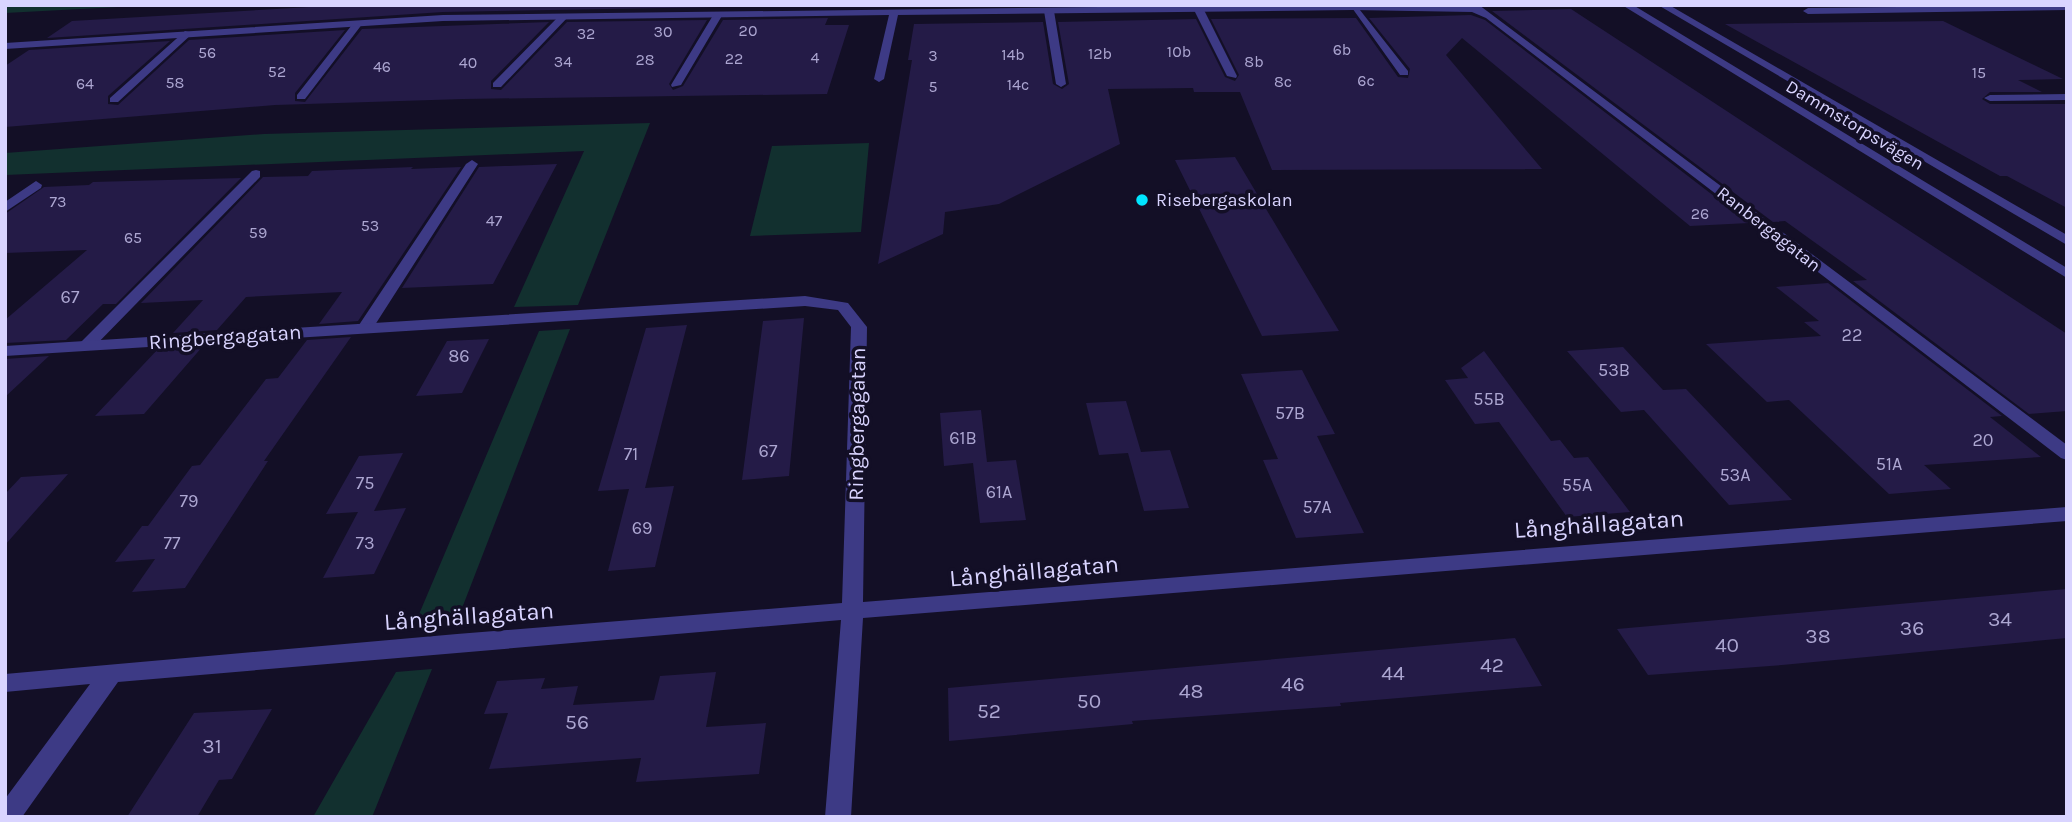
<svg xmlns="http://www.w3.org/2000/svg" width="2072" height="822" font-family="Karla,sans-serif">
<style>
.green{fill:#12302f}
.building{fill:#241b47}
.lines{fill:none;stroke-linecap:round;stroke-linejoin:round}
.pedestrian{fill:#3d3a85;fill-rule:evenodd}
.minor{fill:#3d3a85;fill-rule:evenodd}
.poi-dot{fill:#00e5ff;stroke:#130f26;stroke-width:2.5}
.labels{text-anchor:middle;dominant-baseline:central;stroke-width:7;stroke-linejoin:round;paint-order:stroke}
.far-number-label{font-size:16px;fill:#aca6d1}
.far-street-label{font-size:18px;fill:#d9d4ff;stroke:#130f26}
.far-poi-label{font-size:18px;fill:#d9d4ff;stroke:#130f26;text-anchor:start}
.number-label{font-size:18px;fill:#aca6d1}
.street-label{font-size:21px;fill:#d9d4ff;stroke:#130f26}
.near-number-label{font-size:21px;fill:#aca6d1}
.near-street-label{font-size:24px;fill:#d9d4ff;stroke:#130f26}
</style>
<rect width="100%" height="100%" fill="#130f26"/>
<path class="green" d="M 5,5 L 156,5 L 5,13 Z
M 650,123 L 578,305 L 514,307 L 584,151 L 5,175 L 5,153 L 264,134 Z
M 869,143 L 861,232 L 750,236 L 772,146 Z
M 570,329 L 459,616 L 417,619 L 539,331 Z
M 432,669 L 372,817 L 313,817 L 396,672 Z"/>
<path class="building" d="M 345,5 L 833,5 L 443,12 L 47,38 L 72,21 Z
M 1571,9 L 2067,334 L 2067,411 L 2029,414 L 1853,281 L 1867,280 L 1785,221 L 1773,222 L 1492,11 Z
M 1471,15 L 1485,20 L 1749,223 L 1690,226 L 1462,38 L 1446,55 L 1542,169 L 1272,170 L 1240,92 L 1194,92 L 1193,88 L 1108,89 L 1120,144 L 999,204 L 945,212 L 943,234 L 878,264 L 912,60 L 908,60 L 914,24 L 1043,22 L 1053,84 L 1062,89 L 1069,84 L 1058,22 L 1196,19 L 1225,77 L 1235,81 L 1239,75 L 1211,19 L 1356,18 L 1398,77 L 1408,78 L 1410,69 L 1369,18 Z
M 828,18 L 825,25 L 849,25 L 827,94 L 463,99 L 275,105 L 5,127 L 5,66 L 29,50 L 170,41 L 108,96 L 108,104 L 118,105 L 189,40 L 345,30 L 295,93 L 295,101 L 305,102 L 362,29 L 549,22 L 491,81 L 491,89 L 501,90 L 567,22 L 707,20 L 669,84 L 673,90 L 683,86 L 723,20 Z
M 1943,21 L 2063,79 L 2018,80 L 2042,92 L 1990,92 L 1982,99 L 1990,104 L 2067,104 L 2067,208 L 2007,176 L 2000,176 L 1725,24 Z
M 1235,157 L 1339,331 L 1262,336 L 1175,160 Z
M 557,164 L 493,284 L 402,288 L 479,167 Z
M 413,167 L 411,169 L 461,167 L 358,321 L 319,324 L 342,292 L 246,297 L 217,330 L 173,333 L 203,300 L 141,303 L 263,177 L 308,176 L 312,171 Z
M 241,178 L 116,304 L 103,304 L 66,340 L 5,343 L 5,320 L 87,250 L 5,253 L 5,214 L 44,187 L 89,185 L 93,182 Z
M 1828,283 L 2002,416 L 1990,417 L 2041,457 L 1924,465 L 1951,489 L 1889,494 L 1789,400 L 1767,402 L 1706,344 L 1821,336 L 1804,322 L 1819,321 L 1776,287 Z
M 804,318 L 789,476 L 742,480 L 763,321 Z
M 687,325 L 645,488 L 674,486 L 655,567 L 608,571 L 629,489 L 598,491 L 646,328 Z
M 351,337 L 264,461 L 268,461 L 185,588 L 132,592 L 155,559 L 115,562 L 142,526 L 148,526 L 192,466 L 200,465 L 266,379 L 278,378 L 307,340 Z
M 489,339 L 462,393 L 416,396 L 447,341 Z
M 203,346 L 144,414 L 95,416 L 158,349 Z
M 1623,347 L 1663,390 L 1686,389 L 1792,500 L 1729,505 L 1644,410 L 1621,412 L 1567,351 Z
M 1484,351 L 1551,441 L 1560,440 L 1574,458 L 1588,457 L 1630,512 L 1567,517 L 1499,422 L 1475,424 L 1445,380 L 1468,378 L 1461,368 Z
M 49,356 L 5,397 L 5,359 Z
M 1302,370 L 1335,434 L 1317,436 L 1364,533 L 1296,538 L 1263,460 L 1278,459 L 1241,374 Z
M 1126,401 L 1141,452 L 1170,450 L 1189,508 L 1144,511 L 1128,453 L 1099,455 L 1086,403 Z
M 981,410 L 987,462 L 1016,460 L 1026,520 L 980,523 L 973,463 L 944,466 L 940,413 Z
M 403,453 L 374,511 L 406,508 L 374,574 L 323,578 L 358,512 L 326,514 L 359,456 Z
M 68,474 L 5,545 L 5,494 L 21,477 Z
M 2067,589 L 2067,638 L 1782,665 L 1648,675 L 1617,629 Z
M 1515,638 L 1542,686 L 1340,703 L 1341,706 L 1132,721 L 1133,724 L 949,741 L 948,688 Z
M 716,672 L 706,727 L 766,723 L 759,774 L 636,782 L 641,758 L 489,769 L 508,713 L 484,714 L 497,681 L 545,678 L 541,689 L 578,686 L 573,705 L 654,700 L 660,676 Z
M 272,709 L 232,779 L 219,780 L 197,817 L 127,817 L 194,713 Z"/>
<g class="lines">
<path class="pedestrian" d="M 1198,5 L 1203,8 L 1237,76 L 1236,78 L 1227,76 L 1193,8 Z
M 1350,5 L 1356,5 L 1408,71 L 1408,75 L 1400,75 Z
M 1049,8 L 1054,11 L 1066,84 L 1061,87 L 1056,84 L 1044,11 Z
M 715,12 L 723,14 L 681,85 L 672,87 L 671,85 Z
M 560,15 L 568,17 L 501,87 L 493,87 L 493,83 Z
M 355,21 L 363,23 L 305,99 L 297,99 L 297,95 Z
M 185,31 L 193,33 L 118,102 L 110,102 L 110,98 Z
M 472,160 L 478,164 L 373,328 L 365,333 L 359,331 L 357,328 L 466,164 Z
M 256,170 L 260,171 L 260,177 L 91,350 L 79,350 L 77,347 L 79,344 L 252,171 Z
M 36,181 L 42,185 L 41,188 L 5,212 L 5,202 Z"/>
<path class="minor" d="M 1267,5 L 1479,5 L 2067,445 L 2067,460 L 2061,458 L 1486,18 L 1472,12 L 1353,10 L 898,15 L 884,79 L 879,82 L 874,79 L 889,15 L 443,21 L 5,49 L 5,43 L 443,15 Z
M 1622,5 L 1633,5 L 2067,268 L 2067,278 Z
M 1658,5 L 1669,5 L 2067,235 L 2067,245 Z
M 2067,5 L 2067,10 L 1808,14 L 1803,11 L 1808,8 Z
M 2067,94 L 2067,100 L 1990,101 L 1984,98 L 1990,95 Z
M 805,296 L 848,303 L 867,327 L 863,602 L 2067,507 L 2067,521 L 863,618 L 851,817 L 825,817 L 841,620 L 118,682 L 22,817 L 5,817 L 5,799 L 90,684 L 5,692 L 5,674 L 457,634 L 842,603 L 851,327 L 838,310 L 805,306 L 5,356 L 5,346 Z"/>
</g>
<circle class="poi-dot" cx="1142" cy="200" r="7"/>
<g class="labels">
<g class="far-number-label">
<text x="748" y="30">20</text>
<text x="663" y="31">30</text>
<text x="586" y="33">32</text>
<text x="1342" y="49">6b</text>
<text x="1179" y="51">10b</text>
<text x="207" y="52">56</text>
<text x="1100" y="53">12b</text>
<text x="1013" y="54">14b</text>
<text x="933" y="55">3</text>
<text x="815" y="57">4</text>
<text x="734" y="58">22</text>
<text x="645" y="59">28</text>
<text x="563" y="61">34</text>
<text x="1254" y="61">8b</text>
<text x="468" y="62">40</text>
<text x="382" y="66">46</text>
<text x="277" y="71">52</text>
<text x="1979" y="72">15</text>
<text x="1366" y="80">6c</text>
<text x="1283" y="81">8c</text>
<text x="175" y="82">58</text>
<text x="85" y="83">64</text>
<text x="1018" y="84">14c</text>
<text x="933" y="86">5</text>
<text x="58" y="201">73</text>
<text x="1700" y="213">26</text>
<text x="494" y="220">47</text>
<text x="370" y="225">53</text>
<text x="258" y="232">59</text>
<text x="133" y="237">65</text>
</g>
<g class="far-street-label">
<text transform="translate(1855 125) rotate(31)">Dammstorpsvägen</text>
<text transform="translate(1769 229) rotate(38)">Ranbergagatan</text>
</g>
<g class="far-poi-label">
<text x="1156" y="200">Risebergaskolan</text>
</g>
<g class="number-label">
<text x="70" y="297">67</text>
<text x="1852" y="335">22</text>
<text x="459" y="356">86</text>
<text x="1614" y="370">53B</text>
<text x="1489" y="399">55B</text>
<text x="1290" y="413">57B</text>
<text x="963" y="438">61B</text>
<text x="1983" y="440">20</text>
<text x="768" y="451">67</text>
<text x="631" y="454">71</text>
<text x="1889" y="464">51A</text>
<text x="1735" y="475">53A</text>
<text x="365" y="483">75</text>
<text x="1577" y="485">55A</text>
<text x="999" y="492">61A</text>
<text x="189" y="501">79</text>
<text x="1317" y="507">57A</text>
<text x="642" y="528">69</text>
<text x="172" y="543">77</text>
<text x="365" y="543">73</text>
</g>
<g class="street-label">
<text transform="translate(225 337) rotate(-4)">Ringbergagatan</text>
<text transform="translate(857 424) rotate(-89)">Ringbergagatan</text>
</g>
<g class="near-number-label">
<text x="2000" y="619">34</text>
<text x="1912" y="628">36</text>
<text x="1818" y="636">38</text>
<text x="1727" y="645">40</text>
<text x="1492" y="665">42</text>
<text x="1393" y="673">44</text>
<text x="1293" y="684">46</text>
<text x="1191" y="691">48</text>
<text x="1089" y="701">50</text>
<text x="989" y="711">52</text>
<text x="577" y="722">56</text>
<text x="212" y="746">31</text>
</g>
<g class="near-street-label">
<text transform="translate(1599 524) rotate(-4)">Långhällagatan</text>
<text transform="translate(1034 571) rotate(-5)">Långhällagatan</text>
<text transform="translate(469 616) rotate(-4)">Långhällagatan</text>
</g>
</g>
<rect width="2072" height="822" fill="none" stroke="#d9d4ff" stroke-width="14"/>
</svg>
